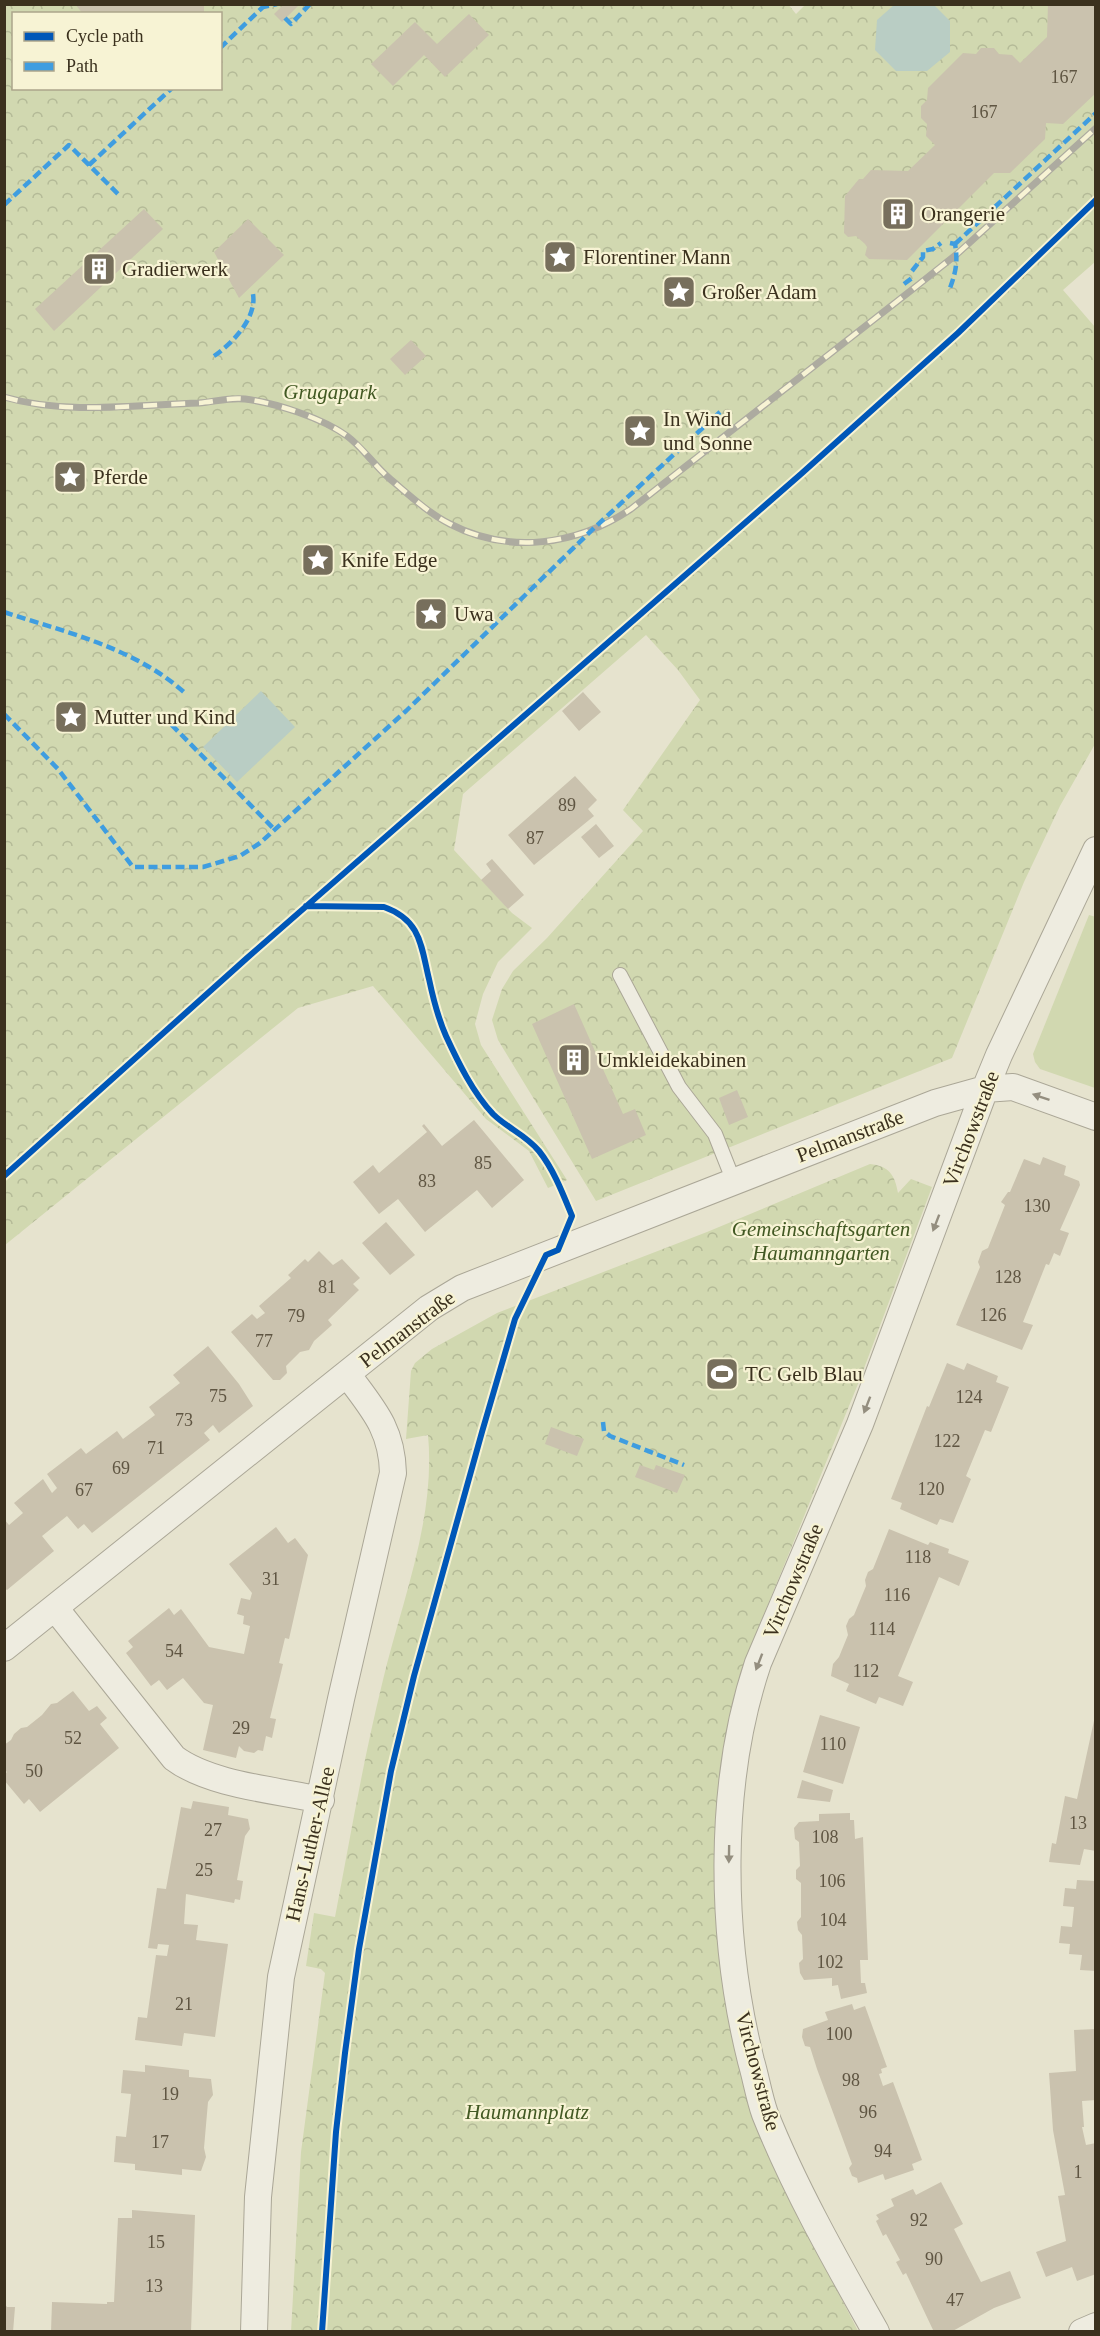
<svg xmlns="http://www.w3.org/2000/svg" width="1100" height="2336" font-family="Georgia,serif">
<style>
.green{fill:#d1d8b0}
.forest{fill:url(#forest-crowns);fill-rule:evenodd}
.water{fill:#b9cdc4}
.building{fill:#cac2ae}
.lines{fill:none;stroke-linecap:round;stroke-linejoin:round}
.lane-casing{stroke:#aba797;stroke-width:16}
.street-casing{stroke:#aba797;stroke-width:28}
.lane{stroke:#eeece0;stroke-width:14}
.street{stroke:#eeece0;stroke-width:26}
.rail-casing{stroke:#adaba0;stroke-width:7}
.rail{stroke:#f7f3d4;stroke-width:4.5;stroke-dasharray:14;stroke-linecap:butt}
.quiet{stroke:#3f9de0;stroke-width:4.5;stroke-dasharray:9 4.5;stroke-linecap:butt}
.cycleway-casing{stroke:#f7f3d4;stroke-width:10}
.cycleway{stroke:#0057b8;stroke-width:6}
.oneway{fill:#948e7f}
.labels{text-anchor:middle;dominant-baseline:central;stroke-width:4.5;stroke-linejoin:round;paint-order:stroke}
.number-label{font-size:18px;fill:#5f5542}
.poi-label{font-size:21px;fill:#3b311e;stroke:#f7f3d4;text-anchor:start}
.park-label{font-size:21px;font-style:italic;fill:#425923;stroke:#f7f3d4}
.street-label{font-size:21px;fill:#3b311e;stroke:#f7f3d4}
</style>
<defs>
<pattern id="forest-crowns" width="20" height="18" patternUnits="userSpaceOnUse" patternTransform="scale(1.5)"><rect width="20" height="18" fill="#d1d8b0"/><path d="M2 6a3 3 0 1 1 6 0M12 15a3 3 0 1 1 6 0" fill="none" stroke="#b4ba97"/></pattern>
</defs>
<rect width="100%" height="100%" fill="#e6e3ce"/>
<path class="green" d="M 1089,915 L 1096,917 L 1095,1088 L 1040,1069 L 1035,1062 L 1033,1054 Z"/>
<path class="forest" d="M 788,4 L 796,14 L 806,4 L 1095,5 L 1095,262 L 1063,290 L 1095,327 L 1095,744 L 1060,806 L 1024,882 L 952,1058 L 596,1201 L 498,1040 L 492,1020 L 502,989 L 513,971 L 547,938 L 643,831 L 623,810 L 700,700 L 678,670 L 646,635 L 463,794 L 454,850 L 512,913 L 532,928 L 498,962 L 483,994 L 475,1024 L 481,1045 L 567,1180 L 548,1188 L 529,1151 L 486,1119 L 373,986 L 298,1008 L 5,1245 L 5,5 ZM 14,14 L 220,14 L 220,88 L 14,88 Z
M 870,1164 C 889,1166 895,1175 898,1193 L 911,1179 L 932,1187 L 860,1379 L 765,1612 L 747,1670 L 717,1891 L 787,2192 L 858,2331 L 291,2332 L 301,2152 L 325,1973 L 321,1969 L 306,1966 L 314,1913 L 335,1917 C 350,1839 363,1761 382,1684 C 401,1603 436,1519 428,1435 L 406,1439 L 411,1371 L 415,1363 L 432,1349 L 497,1313 L 707,1232 Z"/>
<path class="water" d="M 894,5 L 934,5 L 950,21 L 950,52 L 927,71 L 896,71 L 875,50 L 877,20 Z
M 261,691 L 295,727 L 237,782 L 203,747 Z"/>
<path class="building" d="M 75,4 L 204,4 L 204,14 L 83,14 Z
M 284,4 L 300,4 L 282,22 L 274,14 Z
M 1048,4 L 1096,4 L 1096,93 L 1063,124 L 1046,123 L 1045,139 L 1010,173 L 994,173 L 907,260 L 869,259 L 865,255 L 867,247 L 865,244 L 856,236 L 848,237 L 844,233 L 845,196 L 859,179 L 863,179 L 871,170 L 908,171 L 935,145 L 926,136 L 927,124 L 921,118 L 921,106 L 927,100 L 928,88 L 963,53 L 976,54 L 981,48 L 994,48 L 999,54 L 1012,55 L 1020,63 L 1047,37 Z
M 469,14 L 489,35 L 445,77 L 424,55 L 393,86 L 371,64 L 415,22 L 437,44 Z
M 144,209 L 163,229 L 54,331 L 35,309 Z
M 248,219 L 284,255 L 239,298 L 214,252 Z
M 411,340 L 426,356 L 405,375 L 390,359 Z
M 583,692 L 601,712 L 579,731 L 562,711 Z
M 575,776 L 597,800 L 588,809 L 594,816 L 534,865 L 508,835 Z
M 596,824 L 614,846 L 599,858 L 581,837 Z
M 492,859 L 524,895 L 508,909 L 481,880 L 491,871 L 486,864 Z
M 574,1004 L 623,1114 L 635,1109 L 646,1135 L 592,1159 L 532,1024 Z
M 737,1090 L 748,1117 L 729,1125 L 719,1098 Z
M 474,1120 L 524,1180 L 492,1208 L 477,1190 L 425,1232 L 398,1199 L 379,1214 L 353,1182 L 373,1165 L 379,1173 L 427,1132 L 422,1126 L 424,1124 L 442,1146 Z
M 1043,1157 L 1066,1166 L 1064,1175 L 1079,1181 L 1080,1185 L 1060,1230 L 1069,1233 L 1060,1256 L 1054,1253 L 1049,1265 L 1046,1264 L 1023,1322 L 1033,1325 L 1022,1350 L 956,1325 L 980,1267 L 978,1262 L 982,1251 L 988,1248 L 1005,1205 L 1001,1202 L 1008,1192 L 1010,1192 L 1024,1159 L 1040,1165 Z
M 386,1222 L 415,1255 L 390,1275 L 362,1243 Z
M 319,1251 L 333,1265 L 342,1259 L 360,1278 L 353,1284 L 359,1290 L 328,1320 L 332,1325 L 314,1341 L 309,1350 L 300,1352 L 286,1366 L 287,1373 L 280,1380 L 273,1380 L 231,1332 L 252,1314 L 257,1319 L 265,1313 L 259,1306 L 291,1278 L 288,1275 L 305,1259 L 308,1262 Z
M 208,1346 L 239,1384 L 253,1406 L 219,1433 L 213,1425 L 204,1433 L 210,1440 L 92,1533 L 84,1524 L 78,1529 L 67,1516 L 42,1536 L 54,1551 L 7,1590 L 4,1588 L 4,1519 L 9,1525 L 23,1513 L 14,1503 L 43,1479 L 52,1493 L 57,1488 L 47,1474 L 81,1448 L 86,1454 L 117,1431 L 123,1439 L 155,1415 L 149,1407 L 180,1383 L 173,1375 Z
M 947,1363 L 964,1370 L 967,1363 L 998,1376 L 996,1382 L 1009,1387 L 991,1432 L 985,1430 L 966,1476 L 971,1479 L 953,1523 L 940,1519 L 937,1525 L 900,1509 L 902,1503 L 891,1499 L 927,1406 L 929,1407 Z
M 551,1427 L 584,1439 L 577,1456 L 545,1444 Z
M 640,1465 L 654,1470 L 656,1465 L 685,1475 L 677,1493 L 635,1477 Z
M 276,1527 L 288,1543 L 295,1538 L 308,1555 L 289,1639 L 285,1638 L 279,1663 L 283,1664 L 270,1718 L 276,1719 L 272,1738 L 266,1736 L 263,1751 L 258,1750 L 254,1753 L 244,1751 L 239,1746 L 236,1758 L 203,1750 L 213,1705 L 204,1703 L 183,1678 L 167,1690 L 159,1680 L 151,1686 L 126,1653 L 133,1647 L 128,1641 L 169,1608 L 174,1615 L 181,1609 L 209,1647 L 244,1654 L 250,1626 L 243,1624 L 244,1616 L 237,1614 L 241,1598 L 250,1600 L 252,1593 L 229,1564 Z
M 889,1529 L 928,1545 L 930,1542 L 949,1549 L 948,1553 L 969,1561 L 959,1586 L 939,1577 L 898,1676 L 913,1682 L 903,1706 L 879,1697 L 876,1704 L 846,1691 L 849,1684 L 831,1676 L 833,1664 L 839,1657 L 848,1635 L 846,1626 L 849,1619 L 854,1615 L 866,1586 L 865,1580 L 868,1572 L 873,1569 Z
M 73,1691 L 89,1711 L 97,1706 L 107,1718 L 100,1724 L 119,1748 L 40,1812 L 29,1799 L 24,1804 L 4,1780 L 4,1775 L 7,1772 L 4,1769 L 4,1745 L 11,1740 L 14,1734 L 21,1728 L 27,1727 L 42,1715 L 51,1704 L 57,1703 Z
M 820,1715 L 860,1727 L 843,1784 L 803,1772 Z
M 1095,1716 L 1096,1851 L 1084,1849 L 1080,1865 L 1049,1862 L 1052,1843 L 1056,1844 L 1065,1796 L 1077,1799 Z
M 802,1780 L 833,1790 L 830,1802 L 797,1798 Z
M 193,1801 L 229,1807 L 228,1815 L 248,1819 L 250,1829 L 245,1836 L 237,1880 L 243,1881 L 240,1900 L 235,1899 L 234,1903 L 186,1894 L 184,1924 L 198,1925 L 196,1940 L 228,1944 L 215,2037 L 184,2033 L 182,2046 L 135,2040 L 138,2017 L 147,2018 L 156,1955 L 167,1956 L 169,1945 L 158,1944 L 157,1949 L 148,1948 L 157,1888 L 166,1889 L 181,1807 L 191,1809 Z
M 850,1813 L 850,1820 L 854,1820 L 855,1839 L 863,1837 L 868,1960 L 860,1960 L 861,1983 L 865,1983 L 867,1993 L 841,1999 L 838,1985 L 832,1986 L 832,1978 L 804,1980 L 800,1973 L 799,1963 L 803,1959 L 802,1935 L 798,1930 L 797,1922 L 801,1917 L 801,1883 L 796,1879 L 796,1870 L 800,1866 L 799,1842 L 795,1839 L 794,1828 L 799,1822 L 819,1821 L 819,1814 Z
M 1077,1880 L 1096,1881 L 1096,1971 L 1080,1970 L 1082,1955 L 1069,1954 L 1070,1944 L 1059,1943 L 1061,1926 L 1072,1927 L 1074,1907 L 1063,1906 L 1065,1888 L 1076,1889 Z
M 852,2004 L 854,2010 L 865,2006 L 887,2067 L 881,2069 L 882,2073 L 879,2074 L 883,2086 L 893,2082 L 922,2160 L 912,2164 L 914,2170 L 885,2180 L 883,2174 L 858,2183 L 857,2178 L 852,2176 L 849,2168 L 852,2164 L 817,2069 L 810,2047 L 805,2046 L 802,2037 L 803,2029 L 828,2020 L 825,2012 Z
M 1096,2029 L 1096,2100 L 1082,2101 L 1084,2127 L 1082,2127 L 1086,2145 L 1096,2143 L 1096,2274 L 1077,2281 L 1072,2267 L 1046,2277 L 1036,2252 L 1066,2241 L 1058,2196 L 1065,2195 L 1053,2130 L 1049,2073 L 1076,2071 L 1074,2030 Z
M 145,2065 L 189,2070 L 189,2077 L 211,2079 L 213,2095 L 208,2102 L 204,2148 L 206,2157 L 201,2171 L 182,2169 L 182,2175 L 135,2170 L 135,2164 L 114,2162 L 116,2136 L 126,2137 L 131,2094 L 121,2093 L 123,2070 L 145,2072 Z
M 941,2182 L 963,2224 L 954,2229 L 981,2282 L 1010,2271 L 1021,2298 L 994,2308 L 951,2332 L 934,2332 L 906,2273 L 903,2275 L 896,2262 L 900,2260 L 886,2234 L 883,2236 L 876,2221 L 879,2219 L 876,2215 L 894,2206 L 891,2199 L 913,2189 L 916,2195 Z
M 132,2210 L 195,2215 L 191,2332 L 51,2332 L 52,2302 L 107,2304 L 107,2302 L 114,2302 L 118,2218 L 132,2218 Z
M 4,2303 L 7,2307 L 15,2307 L 13,2332 L 4,2332 Z"/>
<g class="lines">
<defs>
<path id="lane" d="M 620,975 L 679,1087 L 715,1134 L 734,1182"/>
<path id="street" d="M 55,1608 L 174,1758 C 210,1785 276,1790 321,1800
M 4,1648 L 429,1308 L 462,1288 L 935,1103 L 985,1089 L 1013,1087 L 1096,1117
M 254,2332 L 258,2197 L 281,1977 L 341,1699 L 393,1473 C 392,1428 372,1408 347,1374
M 876,2332 C 836,2261 795,2189 765,2114 C 759,2097 756,2078 751,2061 C 720,1937 717,1785 758,1663 L 860,1424 L 985,1089 L 999,1055 L 1096,850
M 1082,2332 L 1096,2326"/>
</defs>
<use href="#lane" class="lane-casing"/>
<use href="#street" class="street-casing"/>
<use href="#lane" class="lane"/>
<use href="#street" class="street"/>
<defs>
<path id="rail" d="M 4,397 C 66,415 136,405 199,403 C 214,402 230,397 245,399 C 276,403 322,418 347,436 C 362,447 374,465 389,478 C 408,494 428,513 450,524 C 510,555 577,545 631,509 L 918,285 L 957,254 L 1096,128"/>
</defs>
<use href="#rail" class="rail-casing"/>
<use href="#rail" class="rail"/>
<path class="quiet" d="M 263,4 L 263,7 L 277,4
M 285,18 L 291,24 L 310,4
M 220,48 L 263,7
M 89,165 L 172,88
M 4,205 L 69,145 L 119,195
M 950,243 L 955,244 C 958,261 956,272 950,288
M 955,244 L 1096,113
M 912,271 L 923,257 L 923,251 L 933,249 L 941,243
M 904,284 L 912,278
M 214,356 C 233,343 260,315 252,290
M 4,612 C 68,633 135,648 185,693
M 4,714 L 58,769 L 133,867 L 203,867 L 240,856 L 260,843 L 406,711 L 593,529 L 720,412
M 162,715 L 275,830
M 603,1422 L 604,1431 L 610,1436 L 684,1465"/>
<defs>
<path id="cycleway" d="M 306,906 L 384,907 C 421,920 421,946 429,979 C 433,998 438,1018 446,1036 C 458,1062 473,1093 493,1114 C 507,1128 526,1135 539,1151 C 554,1170 563,1194 572,1216 L 558,1250 L 546,1255 L 515,1319 L 482,1432 L 414,1676 L 391,1771 L 359,1949 L 345,2053 L 336,2132 L 322,2332
M 4,1176 L 247,958 L 801,474 L 958,333 L 1096,200"/>
</defs>
<use href="#cycleway" class="cycleway-casing"/>
<use href="#cycleway" class="cycleway"/>
</g>
<defs><path id="oneway-solid" d="M-6-.8H1V-3.2L6.5 0L1 3.2V.8H-6Z" transform="scale(1.5)"/></defs>
<g class="oneway">
<use href="#oneway-solid" transform="translate(1041 1097) rotate(-161)"/>
<use href="#oneway-solid" transform="translate(936 1223) rotate(111)"/>
<use href="#oneway-solid" transform="translate(867 1405) rotate(111)"/>
<use href="#oneway-solid" transform="translate(759 1662) rotate(111)"/>
<use href="#oneway-solid" transform="translate(729 1854) rotate(91)"/>
</g>
<defs>
<symbol id="building-square" viewBox="-11 -11 22 22"><rect x="-9" y="-9" width="18" height="18" rx="4" fill="#776f5c" stroke="#f7f3d4"/><path d="M-4-6H4V6H1V3H-1V6H-4ZM-2.5-4.3h1.7v1.8h-1.7ZM.8-4.3h1.7v1.8H.8ZM-2.5-1h1.7V.8h-1.7ZM.8-1h1.7V.8H.8Z" fill="#fff"/></symbol>
<symbol id="sight-square" viewBox="-11 -11 22 22"><rect x="-9" y="-9" width="18" height="18" rx="4" fill="#776f5c" stroke="#f7f3d4"/><path d="M0-6L1.8-2.2L6-1.7L2.9 1.2L3.7 5.4L0 3.3L-3.7 5.4L-2.9 1.2L-6-1.7L-1.8-2.2Z" fill="#fff"/></symbol>
<symbol id="stadium-square" viewBox="-11 -11 22 22"><rect x="-9" y="-9" width="18" height="18" rx="4" fill="#776f5c" stroke="#f7f3d4"/><path d="M0-5a6.5 5 0 1 0 0 10a6.5 5 0 1 0 0-10ZM-3.5-1.8h7v3.6h-7Z" fill="#fff"/></symbol>
</defs>
<g fill-rule="evenodd">
<use href="#building-square" x="879" y="195" width="38" height="38"/>
<use href="#sight-square" x="541" y="238" width="38" height="38"/>
<use href="#building-square" x="80" y="250" width="38" height="38"/>
<use href="#sight-square" x="660" y="273" width="38" height="38"/>
<use href="#sight-square" x="621" y="412" width="38" height="38"/>
<use href="#sight-square" x="51" y="458" width="38" height="38"/>
<use href="#sight-square" x="299" y="541" width="38" height="38"/>
<use href="#sight-square" x="412" y="595" width="38" height="38"/>
<use href="#sight-square" x="52" y="698" width="38" height="38"/>
<use href="#building-square" x="555" y="1041" width="38" height="38"/>
<use href="#stadium-square" x="703" y="1355" width="38" height="38"/>
</g>
<g class="labels">
<g class="number-label">
<text x="1064" y="77">167</text>
<text x="984" y="112">167</text>
<text x="567" y="805">89</text>
<text x="535" y="838">87</text>
<text x="483" y="1163">85</text>
<text x="427" y="1181">83</text>
<text x="1037" y="1206">130</text>
<text x="1008" y="1277">128</text>
<text x="327" y="1287">81</text>
<text x="993" y="1315">126</text>
<text x="296" y="1316">79</text>
<text x="264" y="1341">77</text>
<text x="218" y="1396">75</text>
<text x="969" y="1397">124</text>
<text x="184" y="1420">73</text>
<text x="947" y="1441">122</text>
<text x="156" y="1448">71</text>
<text x="121" y="1468">69</text>
<text x="931" y="1489">120</text>
<text x="84" y="1490">67</text>
<text x="918" y="1557">118</text>
<text x="271" y="1579">31</text>
<text x="897" y="1595">116</text>
<text x="882" y="1629">114</text>
<text x="174" y="1651">54</text>
<text x="866" y="1671">112</text>
<text x="241" y="1728">29</text>
<text x="73" y="1738">52</text>
<text x="833" y="1744">110</text>
<text x="34" y="1771">50</text>
<text x="1078" y="1823">13</text>
<text x="213" y="1830">27</text>
<text x="825" y="1837">108</text>
<text x="204" y="1870">25</text>
<text x="832" y="1881">106</text>
<text x="833" y="1920">104</text>
<text x="830" y="1962">102</text>
<text x="184" y="2004">21</text>
<text x="839" y="2034">100</text>
<text x="851" y="2080">98</text>
<text x="170" y="2094">19</text>
<text x="868" y="2112">96</text>
<text x="160" y="2142">17</text>
<text x="883" y="2151">94</text>
<text x="1078" y="2172">1</text>
<text x="919" y="2220">92</text>
<text x="156" y="2242">15</text>
<text x="934" y="2259">90</text>
<text x="154" y="2286">13</text>
<text x="955" y="2300">47</text>
</g>
<g class="poi-label">
<text x="921" y="214">Orangerie</text>
<text x="583" y="257">Florentiner Mann</text>
<text x="122" y="269">Gradierwerk</text>
<text x="702" y="292">Großer Adam</text>
<text x="663" y="419">In Wind<tspan x="663" dy="24">und Sonne</tspan></text>
<text x="93" y="477">Pferde</text>
<text x="341" y="560">Knife Edge</text>
<text x="454" y="614">Uwa</text>
<text x="94" y="717">Mutter und Kind</text>
<text x="597" y="1060">Umkleidekabinen</text>
<text x="745" y="1374">TC Gelb Blau</text>
</g>
<g class="park-label">
<text x="330" y="392">Grugapark</text>
<text x="821" y="1229">Gemeinschaftsgarten<tspan x="821" dy="24">Haumanngarten</tspan></text>
<text x="527" y="2112">Haumannplatz</text>
</g>
<g class="street-label">
<text transform="translate(971 1129) rotate(-69)">Virchowstraße</text>
<text transform="translate(850 1136) rotate(-21)">Pelmanstraße</text>
<text transform="translate(407 1329) rotate(-37)">Pelmanstraße</text>
<text transform="translate(793 1581) rotate(-67)">Virchowstraße</text>
<text transform="translate(310 1844) rotate(-77)">Hans-Luther-Allee</text>
<text transform="translate(758 2071) rotate(75)">Virchowstraße</text>
</g>
</g>
<rect width="1100" height="2336" fill="none" stroke="#3b311e" stroke-width="12"/>
<rect x="12" y="12" width="210" height="78" fill="#f7f3d4" stroke="#aca58b" stroke-width="1.5"/>
<rect x="24" y="32" width="30" height="9" fill="#0057b8" stroke="#aca58b" stroke-width="1.5"/>
<text x="66" y="42" font-size="18" fill="#3b311e">Cycle path</text>
<rect x="24" y="62" width="30" height="9" fill="#3f9de0" stroke="#aca58b" stroke-width="1.5"/>
<text x="66" y="72" font-size="18" fill="#3b311e">Path</text>
</svg>
